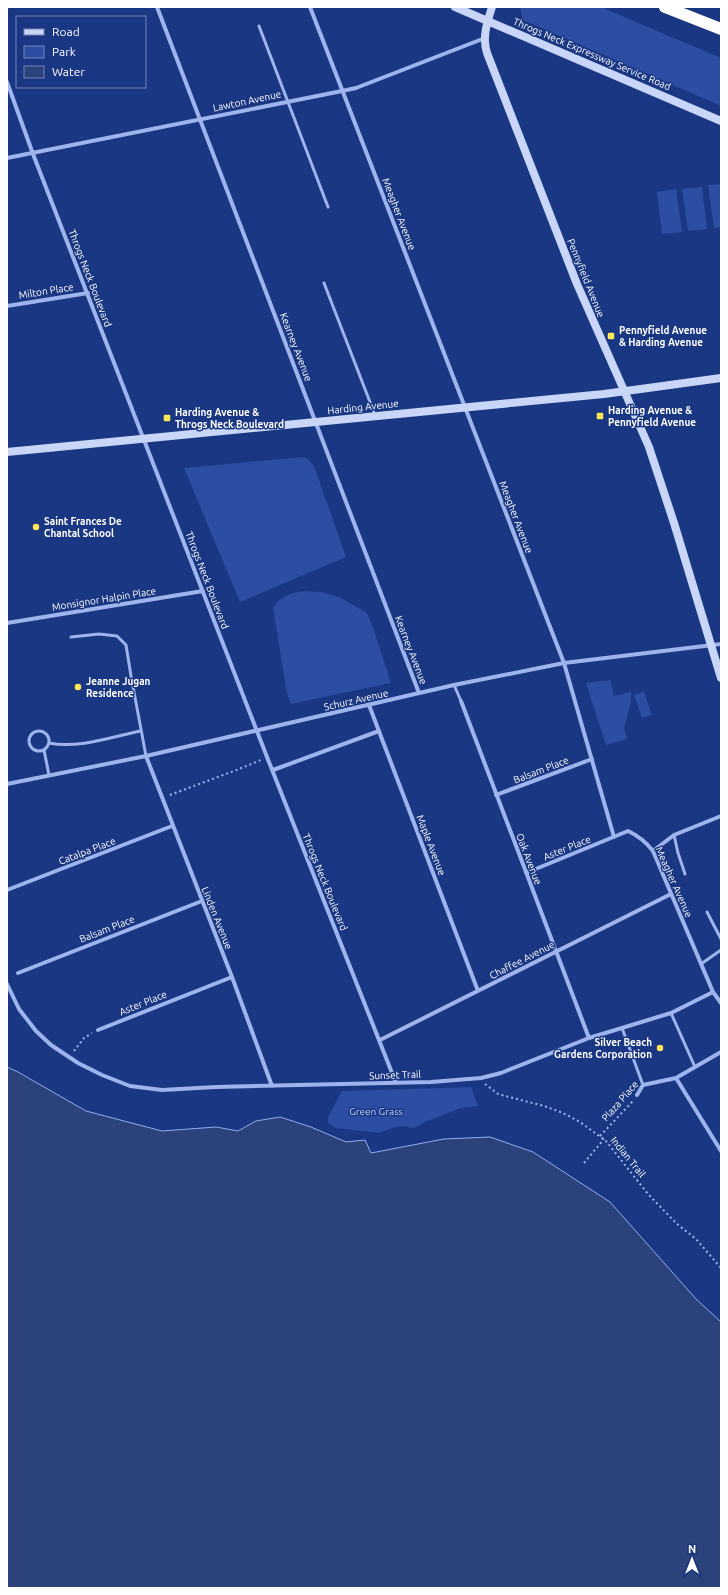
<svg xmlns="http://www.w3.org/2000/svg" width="728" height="1595" font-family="Ubuntu,sans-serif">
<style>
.green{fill:#2b4ea2}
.water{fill:#2b427a;stroke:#8fadee}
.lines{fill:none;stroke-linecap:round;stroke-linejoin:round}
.path{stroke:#9db4ec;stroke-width:2;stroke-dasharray:2 3;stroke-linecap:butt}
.lane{stroke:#9db4ec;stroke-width:3}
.street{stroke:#9db4ec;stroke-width:4}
.secondary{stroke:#c9d6f8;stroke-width:8}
.highway{stroke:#fff;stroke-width:12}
.poi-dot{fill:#ffe957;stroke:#193783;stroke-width:1.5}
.labels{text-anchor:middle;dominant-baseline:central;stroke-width:3;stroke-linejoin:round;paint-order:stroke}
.street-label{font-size:10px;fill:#fff;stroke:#193783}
.poi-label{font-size:10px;font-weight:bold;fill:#fff;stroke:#193783;text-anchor:start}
.park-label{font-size:10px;fill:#c2d2f9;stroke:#193783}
</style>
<rect width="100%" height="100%" fill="#193783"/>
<path class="green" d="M 520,7 L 601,7 L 721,58 L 721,106 L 523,20 Z
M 721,184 L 721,227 L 714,228 L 708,185 Z
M 702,187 L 707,229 L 688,231 L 682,189 Z
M 676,189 L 682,232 L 662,234 L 657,192 Z
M 303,457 L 308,459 L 314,466 L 346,557 L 240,602 L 184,468 Z
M 305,591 L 321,592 L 339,597 L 367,613 L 373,627 L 391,683 L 291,704 L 287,693 L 273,608 C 280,596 291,593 305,591 Z
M 610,680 L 614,696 L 631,692 L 631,703 L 624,728 L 627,739 L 606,745 L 586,683 Z
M 644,692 L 652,715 L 642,718 L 634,695 Z
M 471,1087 L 478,1106 L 461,1108 L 425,1122 L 414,1128 L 399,1126 L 379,1133 L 336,1128 L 328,1123 L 328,1117 L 342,1091 Z"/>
<path class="water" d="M 7,1067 L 18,1072 L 86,1111 L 162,1131 L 216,1127 L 238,1131 L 256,1121 L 280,1117 L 311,1127 L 346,1142 L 365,1140 L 371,1153 L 444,1139 L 490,1137 L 533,1152 L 610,1202 L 696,1299 L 721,1322 L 721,1588 L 7,1588 Z"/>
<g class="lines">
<path class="path" d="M 170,795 L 239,769 L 261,760
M 74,1051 L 84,1038 L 92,1033
M 485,1084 L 498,1094 L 544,1106 L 563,1113 L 580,1122 L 606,1141 L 648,1194 L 677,1224 L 696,1239 L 721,1268
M 600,1136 L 633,1101
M 584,1163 L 604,1139"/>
<path class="lane" d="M 259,26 L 328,207
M 324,283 L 375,415
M 71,637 L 99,634 L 117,636 L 126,645 L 131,676 L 146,756
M 454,685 L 461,701
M29 741a10 10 0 1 1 20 0a10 10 0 1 1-20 0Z
M 49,743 C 77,749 112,737 140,731
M 44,750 L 49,775
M 674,835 L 678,853 L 685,874
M 707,912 L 721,939
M 701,964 L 721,950
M 671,1013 L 695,1067
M 622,1028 L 643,1085"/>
<path class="street" d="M 157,7 L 419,693
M 310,7 L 564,663 L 614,837
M 7,82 L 33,154 L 267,757 L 396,1083
M 7,158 L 342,91 L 356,88 L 485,38
M 7,306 L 88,293
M 7,623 L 203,591
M 461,701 L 589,1038
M 369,705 L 478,991
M 146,756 L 232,977 L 272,1086
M 273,770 L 379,731
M 7,784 L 146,756 L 454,685 L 564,663 L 721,644
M 496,795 L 592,759
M 653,851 L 674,835 L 721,816
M 526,873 L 628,831 C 639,836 646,842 653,851 L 713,992 L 721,1003
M 7,890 L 172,826
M 18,973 L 202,901
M 7,984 L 19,1009 L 36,1031 L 51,1045 L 78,1063 L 102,1075 L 130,1086 L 162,1090 L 216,1087 L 431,1082 L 481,1078 L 501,1073 L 589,1038 L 671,1013 L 713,992
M 98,1030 L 232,977
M 380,1040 L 671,894
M 676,1078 L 721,1151
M 637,1095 L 643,1085 L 676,1078 L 721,1052"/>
<path class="secondary" d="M 455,7 L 721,121
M 492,7 C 487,23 482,37 487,53 L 577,284 L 649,447 L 674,523 L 721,678
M 7,452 L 604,394 L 721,378"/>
<path class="highway" d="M 665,7 L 721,29"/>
</g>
<g class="poi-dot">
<rect x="607" y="332" width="8" height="8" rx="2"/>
<rect x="596" y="412" width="8" height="8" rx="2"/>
<rect x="163" y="414" width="8" height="8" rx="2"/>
<circle cx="36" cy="527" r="4"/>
<circle cx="78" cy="687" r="4"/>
<circle cx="660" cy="1048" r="4"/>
</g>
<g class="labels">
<g class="street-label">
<text transform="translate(592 54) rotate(23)">Throgs Neck Expressway Service Road</text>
<text transform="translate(247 101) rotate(-12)">Lawton Avenue</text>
<text transform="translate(399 214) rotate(69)">Meagher Avenue</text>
<text transform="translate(90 278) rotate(69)">Throgs Neck Boulevard</text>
<text transform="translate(586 278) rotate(68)">Pennyfield Avenue</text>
<text transform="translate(46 291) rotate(-9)">Milton Place</text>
<text transform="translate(296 347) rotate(69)">Kearney Avenue</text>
<text transform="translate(363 407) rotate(-6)">Harding Avenue</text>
<text transform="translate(516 517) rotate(69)">Meagher Avenue</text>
<text transform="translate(207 580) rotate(69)">Throgs Neck Boulevard</text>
<text transform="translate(104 599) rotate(-9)">Monsignor Halpin Place</text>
<text transform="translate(411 650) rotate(69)">Kearney Avenue</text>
<text transform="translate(356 700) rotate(-13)">Schurz Avenue</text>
<text transform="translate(541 770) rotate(-21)">Balsam Place</text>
<text transform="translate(431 845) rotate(69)">Maple Avenue</text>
<text transform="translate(567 848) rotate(-22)">Aster Place</text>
<text transform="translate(87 851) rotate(-21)">Catalpa Place</text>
<text transform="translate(529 859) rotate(69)">Oak Avenue</text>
<text transform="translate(325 882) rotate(68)">Throgs Neck Boulevard</text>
<text transform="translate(674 882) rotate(66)">Meagher Avenue</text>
<text transform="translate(217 918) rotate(68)">Linden Avenue</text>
<text transform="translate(107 929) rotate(-21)">Balsam Place</text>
<text transform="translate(522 960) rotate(-27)">Chaffee Avenue</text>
<text transform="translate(143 1003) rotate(-22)">Aster Place</text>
<text transform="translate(395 1075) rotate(-2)">Sunset Trail</text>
<text transform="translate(620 1101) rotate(-49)">Plaza Place</text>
<text transform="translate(628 1157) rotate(51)">Indian Trail</text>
</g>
<g class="poi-label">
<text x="619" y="330">Pennyfield Avenue<tspan x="619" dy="12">&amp; Harding Avenue</tspan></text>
<text x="608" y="410">Harding Avenue &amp;<tspan x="608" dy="12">Pennyfield Avenue</tspan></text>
<text x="175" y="412">Harding Avenue &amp;<tspan x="175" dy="12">Throgs Neck Boulevard</tspan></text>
<text x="44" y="521">Saint Frances De<tspan x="44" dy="12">Chantal School</tspan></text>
<text x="86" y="681">Jeanne Jugan<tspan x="86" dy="12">Residence</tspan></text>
<text x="652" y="1042" text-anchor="end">Silver Beach<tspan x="652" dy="12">Gardens Corporation</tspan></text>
</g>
<g class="park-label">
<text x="376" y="1111">Green Grass</text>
</g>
</g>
<rect width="728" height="1595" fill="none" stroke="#ffffff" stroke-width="16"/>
<rect x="16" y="16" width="130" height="72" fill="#193783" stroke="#7587b5"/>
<rect x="24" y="29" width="20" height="6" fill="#c9d6f8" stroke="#7587b5"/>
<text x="52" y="36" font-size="12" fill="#ffffff">Road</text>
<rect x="24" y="46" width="20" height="12" fill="#2b4ea2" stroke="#7587b5"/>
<text x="52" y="56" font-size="12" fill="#ffffff">Park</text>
<rect x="24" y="66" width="20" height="12" fill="#2b427a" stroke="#7587b5"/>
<text x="52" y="76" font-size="12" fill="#ffffff">Water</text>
<g transform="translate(692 1559)" stroke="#193783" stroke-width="3" paint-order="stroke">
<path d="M0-3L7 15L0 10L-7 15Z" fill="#ffffff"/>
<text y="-6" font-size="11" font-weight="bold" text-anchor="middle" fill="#ffffff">N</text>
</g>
</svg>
